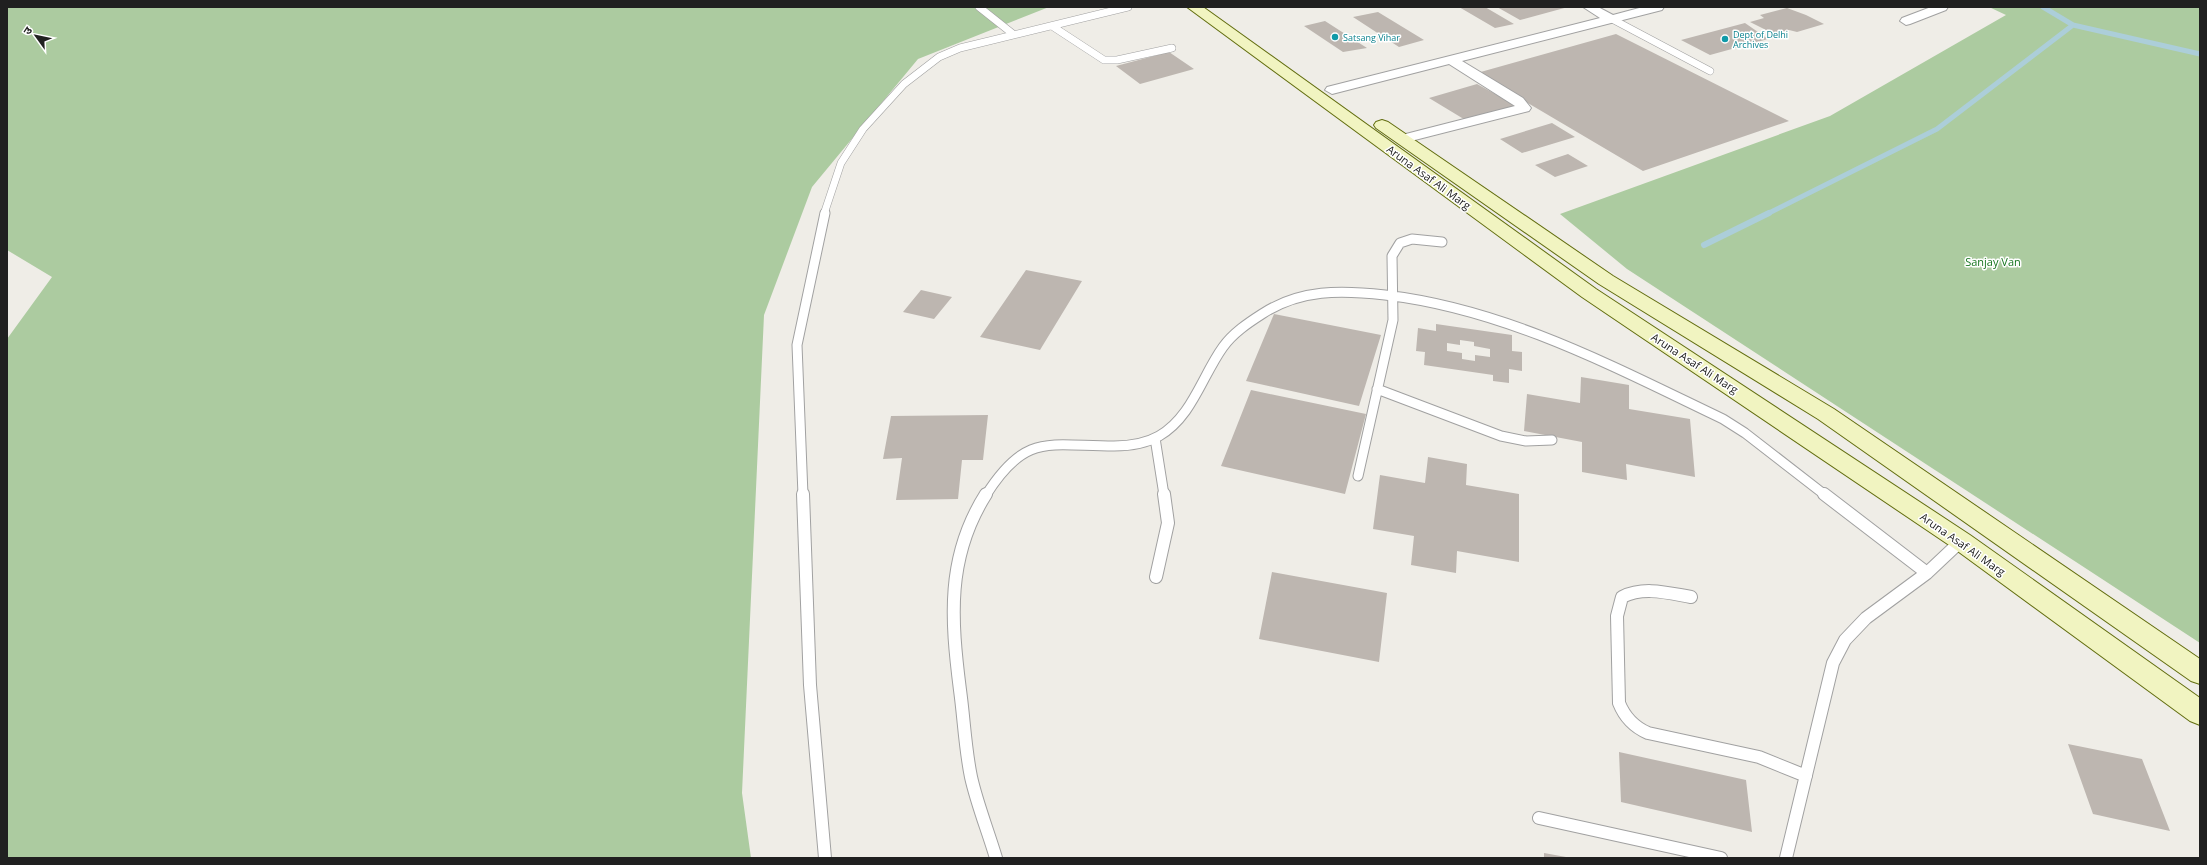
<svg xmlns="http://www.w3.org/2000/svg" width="2207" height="865" font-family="'Open Sans','Noto Sans Devanagari',sans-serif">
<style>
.forest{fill:#accba0}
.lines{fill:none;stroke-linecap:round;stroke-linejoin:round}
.stream-far1{stroke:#acced9;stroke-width:5}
.stream{stroke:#acced9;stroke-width:6}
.building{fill:#bdb6b0;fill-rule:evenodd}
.service-far2-casing{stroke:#a1a1a1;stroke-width:8}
.service-far1-casing{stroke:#a1a1a1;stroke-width:11}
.service-casing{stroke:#a1a1a1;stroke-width:14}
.minor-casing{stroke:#a1a1a1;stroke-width:2}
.secondary-casing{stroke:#636e10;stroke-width:2}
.service-far2{stroke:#fff;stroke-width:7}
.service-far1{stroke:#fff;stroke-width:9}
.service{stroke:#fff;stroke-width:12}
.minor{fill:#fff;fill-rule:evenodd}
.secondary{fill:#f1f4c1;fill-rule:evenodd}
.culture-dot{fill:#0f9aa8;stroke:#fff;stroke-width:1.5}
.labels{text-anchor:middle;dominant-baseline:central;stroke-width:3;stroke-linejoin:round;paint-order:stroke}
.far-culture-label{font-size:9px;fill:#0d838f;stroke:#fff;text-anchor:start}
.street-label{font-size:11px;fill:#202020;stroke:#fff}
.park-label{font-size:11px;fill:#16751f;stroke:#fff}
</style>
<rect width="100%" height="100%" fill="#efede7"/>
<path class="forest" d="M 7,7 L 1049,7 L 918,59 L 812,187 L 764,315 L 742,793 L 751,858 L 7,858 L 7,339 L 52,277 L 7,250 Z
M 1989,7 L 2200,7 L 2200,643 L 1627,269 L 1560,214 L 1830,116 L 2006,15 Z"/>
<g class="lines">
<path class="stream-far1" d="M 2073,25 L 2200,54
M 1767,214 L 1937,129 L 2073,25 L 2043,7"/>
<path class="stream" d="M 1704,245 L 1769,213"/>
</g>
<path class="building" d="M 1459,7 L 1485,7 L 1514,24 L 1495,28 Z
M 1497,7 L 1568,7 L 1520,20 Z
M 1787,8 L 1806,15 L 1824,24 L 1797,32 L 1789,30 L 1774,34 L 1750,22 L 1764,18 L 1760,15 Z
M 1378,12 L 1424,40 L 1399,47 L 1353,17 Z
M 1325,21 L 1367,48 L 1343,52 L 1304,26 Z
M 1745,23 L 1768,39 L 1710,55 L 1681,40 Z
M 1616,34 L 1789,121 L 1643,171 L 1477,73 Z
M 1169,52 L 1194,69 L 1140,84 L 1116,66 Z
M 1477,84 L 1517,106 L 1467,121 L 1429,98 Z
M 1552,123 L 1575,137 L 1522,153 L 1500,139 Z
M 1568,154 L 1588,166 L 1555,177 L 1535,165 Z
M 1026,270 L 1082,281 L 1040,350 L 980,337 Z
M 921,290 L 952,297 L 934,319 L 903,312 Z
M 1274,314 L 1381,335 L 1359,406 L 1246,381 Z
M 1436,324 L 1512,335 L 1512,351 L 1522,352 L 1522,371 L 1509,369 L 1509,383 L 1493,381 L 1493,375 L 1424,365 L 1425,352 L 1416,351 L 1418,328 L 1436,331 ZM 1460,340 L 1474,342 L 1474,346 L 1490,349 L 1490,357 L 1475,355 L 1475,361 L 1462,359 L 1462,353 L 1447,351 L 1447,343 L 1460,345 Z
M 1581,377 L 1629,385 L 1629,409 L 1690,419 L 1695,477 L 1626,464 L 1627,480 L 1582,472 L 1582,442 L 1524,431 L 1527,394 L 1580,403 Z
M 1251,390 L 1366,414 L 1345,494 L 1221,466 Z
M 988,415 L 983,460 L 962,460 L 958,499 L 896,500 L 902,458 L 883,459 L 891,416 Z
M 1428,457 L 1467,464 L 1466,485 L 1519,494 L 1519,562 L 1457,551 L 1456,573 L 1411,565 L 1414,536 L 1373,529 L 1380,475 L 1425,483 Z
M 1272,572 L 1387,593 L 1379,662 L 1259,639 Z
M 2068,744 L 2142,759 L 2170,831 L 2093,814 Z
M 1619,752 L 1746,780 L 1752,832 L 1621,802 Z
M 1544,853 L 1566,857 L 1566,858 L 1544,858 Z"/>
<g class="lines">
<defs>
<path id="service-far2" d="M 979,7 L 1013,34
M 1612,19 L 1710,71
M 1052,26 L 1104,60 L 1117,60 L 1172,48
M 824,214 L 841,163 L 863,129 L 904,84 L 939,57 L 960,48 L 1128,7"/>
<path id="service-far1" d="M 1377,389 L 1501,436 L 1526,441 L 1552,440
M 1155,438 L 1164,495
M 1358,476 L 1393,320 L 1392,256 L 1400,243 L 1412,239 L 1442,242
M 803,495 L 797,345 L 825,213
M 986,495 C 1026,432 1048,446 1114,446 C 1129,446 1145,444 1159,436 C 1192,417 1202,376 1223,347 C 1233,333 1248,323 1262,314 C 1300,289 1341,290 1385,295 C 1506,309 1614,367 1723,419 L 1745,433 L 1825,495"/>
<path id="service" d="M 803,494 L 810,685 L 825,858
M 986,494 C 946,557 951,619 960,690 C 964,719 965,748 971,777 C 977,804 988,831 996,858
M 1824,494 L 1927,573
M 1156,577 L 1168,523 L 1164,494
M 1691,597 C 1668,593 1644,586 1622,597 L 1617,616 L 1619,703 C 1625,718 1634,727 1648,733 L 1759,757 L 1806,776
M 1539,818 L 1721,858
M 1786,858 L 1833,663 L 1845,640 L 1866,618 L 1927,573 L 1961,541"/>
<path id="minor" d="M 1583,7 L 1598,7 L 1613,15 L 1643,7 L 1664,7 L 1662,10 L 1462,61 L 1523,98 L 1531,108 L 1529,111 L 1403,143 L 1398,142 L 1396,139 L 1398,136 L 1515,106 L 1449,64 L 1332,94 L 1325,90 L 1327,87 L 1600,18 Z
M 1931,7 L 1948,7 L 1946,10 L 1910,24 L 1906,25 L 1900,21 L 1902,18 Z"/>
<path id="secondary" d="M 1187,7 L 1203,7 L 1596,289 L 1970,535 L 2200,698 L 2200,725 L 2190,721 L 1952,547 L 1582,297 Z
M 1382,120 L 1388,122 L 1613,276 L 1834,409 L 2200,659 L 2200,684 L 2191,681 L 1818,419 L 1599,284 L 1376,128 L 1374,125 L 1376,122 Z"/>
</defs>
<use href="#service-far2" class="service-far2-casing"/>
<use href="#service-far1" class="service-far1-casing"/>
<use href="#service" class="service-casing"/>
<use href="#minor" class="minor-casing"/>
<use href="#secondary" class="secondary-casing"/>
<use href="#service-far2" class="service-far2"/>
<use href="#service-far1" class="service-far1"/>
<use href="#service" class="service"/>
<use href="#minor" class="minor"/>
<use href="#secondary" class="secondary"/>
</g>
<g class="culture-dot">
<circle cx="1335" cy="37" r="4"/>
<circle cx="1725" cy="39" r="4"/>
</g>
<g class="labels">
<g class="far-culture-label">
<text x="1733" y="34">Dept of Delhi<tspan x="1733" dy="10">Archives</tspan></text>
<text x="1343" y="37">Satsang Vihar</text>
</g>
<g class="street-label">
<text transform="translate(1429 177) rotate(36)">Aruna Asaf Ali Marg</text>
<text transform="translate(1695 363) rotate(33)">Aruna Asaf Ali Marg</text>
<text transform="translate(1963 544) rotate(35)">Aruna Asaf Ali Marg</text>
</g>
<g class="park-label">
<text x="1993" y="261">Sanjay Van</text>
</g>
</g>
<rect width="2207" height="865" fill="none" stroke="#202020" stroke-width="16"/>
<g transform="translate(36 36) rotate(303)" stroke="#ffffff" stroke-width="3" paint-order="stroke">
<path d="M0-3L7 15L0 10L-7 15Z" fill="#202020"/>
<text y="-6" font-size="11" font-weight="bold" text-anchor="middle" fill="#202020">उ</text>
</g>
</svg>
